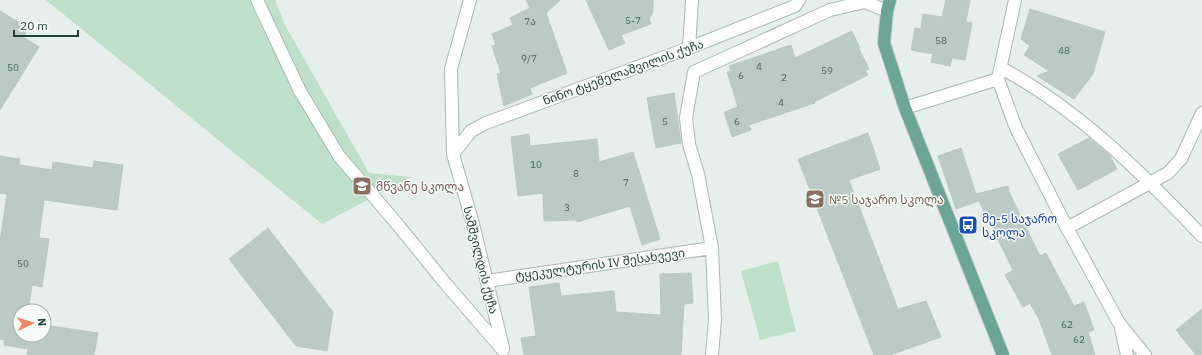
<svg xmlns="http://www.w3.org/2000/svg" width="1202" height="355" font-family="'IBM Plex Sans','Noto Sans Georgian',sans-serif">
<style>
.green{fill:#bfe0c8}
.building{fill:#bbcac4;stroke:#b8c9c2}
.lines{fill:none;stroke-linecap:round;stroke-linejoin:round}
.minor-casing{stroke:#a8b8b2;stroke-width:14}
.major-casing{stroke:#c2cac8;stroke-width:14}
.minor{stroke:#fff;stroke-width:12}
.major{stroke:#6aa596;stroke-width:12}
.labels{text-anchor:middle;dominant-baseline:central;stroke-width:3;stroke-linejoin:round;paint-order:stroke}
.number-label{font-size:10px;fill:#4a645c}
.street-label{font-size:12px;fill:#24423a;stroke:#f7fbf9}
.education-label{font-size:12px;fill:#785e54;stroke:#f7fbf9;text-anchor:start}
.transit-label{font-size:12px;fill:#164399;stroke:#f7fbf9;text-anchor:start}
</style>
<rect width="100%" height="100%" fill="#e6efeb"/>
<path class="green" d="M 46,0 L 275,0 L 285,25 L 369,173 L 411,177 L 322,224 Z
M 778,261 L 796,331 L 760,340 L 741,271 Z"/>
<path class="building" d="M 526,0 L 560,0 L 546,13 L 567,73 L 530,88 L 532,94 L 504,106 L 497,74 L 501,73 L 492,46 L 496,45 L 492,34 L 513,25 L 510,18 L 530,8 Z
M 586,0 L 653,0 L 653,12 L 649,19 L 651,24 L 621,35 L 625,43 L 609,50 Z
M 946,0 L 970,0 L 966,22 L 972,23 L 965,60 L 952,58 L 950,66 L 931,62 L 933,54 L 911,50 L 915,28 L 921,29 L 923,14 L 942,17 Z
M 1030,9 L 1105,32 L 1093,74 L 1074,99 L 1037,76 L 1049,71 L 1024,55 L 1030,46 L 1021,39 Z
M 0,11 L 28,28 L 23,37 L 39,47 L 0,110 Z
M 852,31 L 860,48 L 859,49 L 869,69 L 865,71 L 868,75 L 814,102 L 815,103 L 749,125 L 751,130 L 732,137 L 724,112 L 738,107 L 727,72 L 731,71 L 729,66 L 791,45 L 795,58 Z
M 674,93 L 681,143 L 656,148 L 647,98 Z
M 868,133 L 880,169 L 849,180 L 898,309 L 926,301 L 941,337 L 890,355 L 874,355 L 798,159 Z
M 529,134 L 530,146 L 597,139 L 599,162 L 633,152 L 660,239 L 642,245 L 630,206 L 577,222 L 577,220 L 544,221 L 543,193 L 518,196 L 511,137 Z
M 1089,138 L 1110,156 L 1117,169 L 1078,190 L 1058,154 Z
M 961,148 L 976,194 L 1008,186 L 1009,192 L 1040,256 L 1046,253 L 1074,306 L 1084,302 L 1094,330 L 1088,332 L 1095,355 L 1052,355 L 1039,319 L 1030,303 L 1023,307 L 1005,275 L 1013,270 L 979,201 L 956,209 L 938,156 Z
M 0,156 L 20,159 L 19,165 L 52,170 L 53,162 L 93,168 L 94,161 L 123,165 L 117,210 L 44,200 L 39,238 L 49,239 L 42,287 L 32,285 L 28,311 L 20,311 L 20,335 L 44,335 L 44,325 L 98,333 L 94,355 L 27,355 L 28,349 L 4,345 L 4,340 L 0,339 L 0,242 L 7,194 L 0,193 Z
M 268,228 L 333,312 L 327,351 L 296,346 L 229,259 Z
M 691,273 L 693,303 L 684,304 L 681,355 L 524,355 L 521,338 L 536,336 L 529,287 L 559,283 L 561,296 L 614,291 L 616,312 L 661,315 L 660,274 Z
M 1202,309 L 1202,355 L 1196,355 L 1176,330 Z"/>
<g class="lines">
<defs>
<path id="minor" d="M 257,0 L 300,91 L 339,156 L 398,225 L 445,283 L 503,350
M 470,0 L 451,69 L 453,154 L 473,224 L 503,348
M 1015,0 L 998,79 L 1016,128 L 1067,228 L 1119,323 L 1145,355
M 689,48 L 692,0
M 1001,68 C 1078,109 1142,173 1202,236
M 905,108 L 998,79
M 453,154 L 471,131 L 486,123 L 689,48 L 795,6 L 799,0
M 1067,228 L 1168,173 L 1181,159 L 1202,113
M 487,281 L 712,248
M 1121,329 L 1127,355
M 712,355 L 715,320 L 712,248 L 698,174 L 689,144 L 686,118 L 694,72 L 830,10 L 865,2 L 887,11"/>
<path id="major" d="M 890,0 L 887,11 L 884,43 L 905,108 L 1003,355"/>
</defs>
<use href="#minor" class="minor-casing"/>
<use href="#major" class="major-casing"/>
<use href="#minor" class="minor"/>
<use href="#major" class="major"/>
</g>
<defs>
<symbol id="school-square" viewBox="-11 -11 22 22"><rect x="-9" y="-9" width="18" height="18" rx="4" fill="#8d6e63" stroke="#f7fbf9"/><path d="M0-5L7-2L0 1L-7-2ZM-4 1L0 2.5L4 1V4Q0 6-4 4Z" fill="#fff"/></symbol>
<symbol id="bus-square" viewBox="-11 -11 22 22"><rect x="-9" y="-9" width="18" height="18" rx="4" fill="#1a4fb4" stroke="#f7fbf9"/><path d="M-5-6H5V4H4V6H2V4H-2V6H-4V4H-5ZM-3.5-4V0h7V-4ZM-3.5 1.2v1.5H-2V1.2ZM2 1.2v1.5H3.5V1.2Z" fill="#fff"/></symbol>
</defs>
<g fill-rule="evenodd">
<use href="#school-square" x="351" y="175" width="22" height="22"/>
<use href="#school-square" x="804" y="188" width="22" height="22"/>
<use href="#bus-square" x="957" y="214" width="22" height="22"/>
</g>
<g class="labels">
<g class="number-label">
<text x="633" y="20">5-7</text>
<text x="530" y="21">7ა</text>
<text x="941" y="40">58</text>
<text x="1064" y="50">48</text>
<text x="529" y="58">9/7</text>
<text x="759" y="66">4</text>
<text x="13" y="67">50</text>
<text x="827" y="70">59</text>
<text x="741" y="75">6</text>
<text x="784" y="77">2</text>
<text x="781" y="102">4</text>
<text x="665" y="121">5</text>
<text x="737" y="121">6</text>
<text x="536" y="164">10</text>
<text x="576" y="173">8</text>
<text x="626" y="182">7</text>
<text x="567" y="207">3</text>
<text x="23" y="263">50</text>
<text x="1067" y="324">62</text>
<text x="1079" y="339">62</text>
</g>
<g class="street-label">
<text transform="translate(623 72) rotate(-20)">ნინო ტყეშელაშვილის ქუჩა</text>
<text transform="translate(481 260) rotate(76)">სამშვილდის ქუჩა</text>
<text transform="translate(600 264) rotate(-8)">ტყეკულტურის IV შესახვევი</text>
</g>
<g class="education-label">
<text x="376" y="186">მწვანე სკოლა</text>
<text x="829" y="199">№5 საჯარო სკოლა</text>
</g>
<g class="transit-label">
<text x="982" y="218">მე-5 საჯარო<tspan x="982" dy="14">სკოლა</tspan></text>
</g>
</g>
<g transform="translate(32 323) rotate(85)"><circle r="19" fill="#f7fbf9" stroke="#a3b1ad"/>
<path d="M0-3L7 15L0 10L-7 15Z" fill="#f4845f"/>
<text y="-6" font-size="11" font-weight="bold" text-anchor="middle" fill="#24423a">N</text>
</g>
<path d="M14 30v6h64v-6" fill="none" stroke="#24423a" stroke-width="2"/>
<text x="20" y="30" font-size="12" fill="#24423a" stroke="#f7fbf9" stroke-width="3" paint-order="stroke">20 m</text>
</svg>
